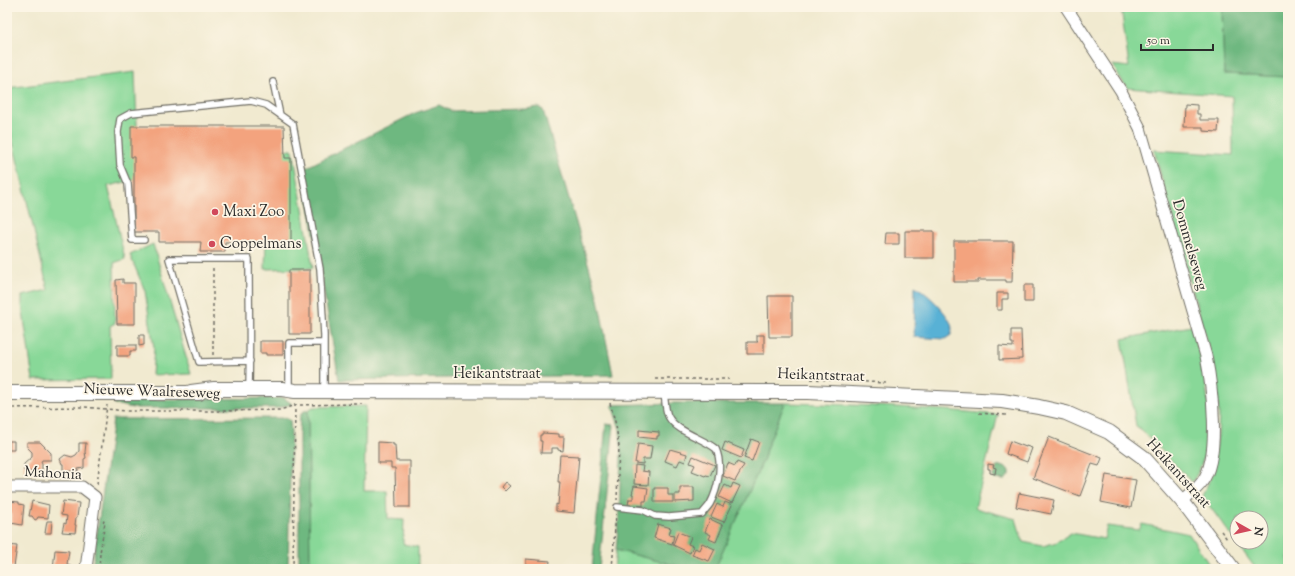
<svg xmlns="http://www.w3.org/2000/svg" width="1295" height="576" font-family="'Sorts Mill Goudy',serif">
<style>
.green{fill:#88d898;stroke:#5a8262;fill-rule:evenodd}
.forest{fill:#6eb880;stroke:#4c7256}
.water{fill:#58b1d5;stroke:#426e80}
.building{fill:#f3a37e}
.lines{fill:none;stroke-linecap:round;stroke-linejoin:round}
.service-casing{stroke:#706e65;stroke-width:8}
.minor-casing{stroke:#706e65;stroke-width:13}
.tertiary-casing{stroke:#706e65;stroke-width:16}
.path{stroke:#706e65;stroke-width:1.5;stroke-dasharray:3 3;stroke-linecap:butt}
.service{stroke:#fff;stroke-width:5.5}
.minor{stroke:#fff;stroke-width:11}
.tertiary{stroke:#fff;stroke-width:14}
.poi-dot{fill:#d1495b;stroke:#fcf5e5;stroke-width:1.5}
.labels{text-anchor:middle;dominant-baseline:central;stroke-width:3.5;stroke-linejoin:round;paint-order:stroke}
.poi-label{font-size:15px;fill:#2b2b2b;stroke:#fcf5e5;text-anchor:start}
.street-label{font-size:15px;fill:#2b2b2b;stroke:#fcf5e5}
</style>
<rect width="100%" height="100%" fill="#fcf5e5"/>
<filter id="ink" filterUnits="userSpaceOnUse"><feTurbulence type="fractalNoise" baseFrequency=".025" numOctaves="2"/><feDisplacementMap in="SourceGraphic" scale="8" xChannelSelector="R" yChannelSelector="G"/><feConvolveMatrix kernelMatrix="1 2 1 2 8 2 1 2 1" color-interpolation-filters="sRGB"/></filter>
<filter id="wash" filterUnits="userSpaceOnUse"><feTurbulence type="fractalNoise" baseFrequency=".012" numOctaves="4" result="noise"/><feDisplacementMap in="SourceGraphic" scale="16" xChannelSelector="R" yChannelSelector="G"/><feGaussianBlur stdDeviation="0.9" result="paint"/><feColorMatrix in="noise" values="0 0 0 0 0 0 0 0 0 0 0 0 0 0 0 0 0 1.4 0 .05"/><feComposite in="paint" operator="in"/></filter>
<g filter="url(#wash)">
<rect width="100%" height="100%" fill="#f1ead0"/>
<path class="green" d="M 1121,7 L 1222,7 L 1224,74 L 1288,77 L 1288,569 L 1256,569 L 1202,496 L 1213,473 L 1218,435 L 1219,416 L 1217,386 L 1208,347 L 1154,150 L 1233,155 L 1232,96 L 1127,88 L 1112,65 L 1129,67 ZM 1237,518 L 1261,518 L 1261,542 L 1237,542 Z
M 135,72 L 139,179 L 108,186 L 125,259 L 114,263 L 115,323 L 110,326 L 111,379 L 33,380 L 22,305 L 22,296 L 48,290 L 7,117 L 7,88 Z
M 242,146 L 293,150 L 313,268 L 265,269 L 266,239 Z
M 153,244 L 191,374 L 152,375 L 154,348 L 145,291 L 130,255 Z
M 1191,326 C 1195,342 1202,358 1204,374 C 1210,408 1213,453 1192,482 L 1142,430 L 1136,426 L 1122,339 Z
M 785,403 C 856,405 927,407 998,415 L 975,508 L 1016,519 L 1023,542 L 1043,546 L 1057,542 L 1071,533 L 1104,539 L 1107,526 L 1139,530 L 1142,524 L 1189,534 L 1212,569 L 715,569 L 764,458 L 766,449 Z
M 366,406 L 364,491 L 387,491 L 388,519 L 404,520 L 403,544 L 418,547 L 418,569 L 310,569 L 308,410 L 313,407 Z
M 616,550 L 689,569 L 614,569 Z"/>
<path class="forest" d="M 1222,7 L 1288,7 L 1288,77 L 1224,74 Z
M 439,105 L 451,111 L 526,109 L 538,107 L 543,110 L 597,294 L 613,375 L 339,380 L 303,169 L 415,113 Z
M 284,398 L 292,404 L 277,408 L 133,408 L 114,404 L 115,400 Z
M 676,403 L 785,403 L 766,449 L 764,458 L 715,569 L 689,569 L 616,550 L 619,516 L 621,452 L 620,429 L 612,405 Z
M 308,410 L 310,569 L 299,569 L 299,435 L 300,416 L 304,411 Z
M 285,418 L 290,420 L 291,432 L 288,569 L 92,569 L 113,419 Z
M 606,424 L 614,425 L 599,569 L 592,569 Z
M 1000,466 L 1007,468 L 1009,471 L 1009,475 L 1005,480 L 994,479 L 993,476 L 995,468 Z"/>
<path class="water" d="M 915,286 C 926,292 952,316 952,329 C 952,330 951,335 951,335 L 945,339 L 914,337 Z"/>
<g id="blocks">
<path class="building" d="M 1185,104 L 1197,105 L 1197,114 L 1200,114 L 1200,120 L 1219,120 L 1218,132 L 1203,131 L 1203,127 L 1184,127 Z
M 131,126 L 284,126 L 285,158 L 291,158 L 291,242 L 225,242 L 225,252 L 200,252 L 201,242 L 159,242 L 159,232 L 134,232 L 134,157 L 131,157 Z
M 905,231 L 934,231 L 934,258 L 905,258 Z
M 886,233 L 899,233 L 899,244 L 885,244 Z
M 954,241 L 1013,241 L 1012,282 L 1006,282 L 1006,280 L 978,280 L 978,282 L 954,282 Z
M 289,270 L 310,270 L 310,334 L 289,334 Z
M 123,279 L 123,283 L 135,283 L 135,324 L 117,324 L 116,280 Z
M 1024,285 L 1033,285 L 1033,302 L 1024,302 Z
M 997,293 L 1008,293 L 1008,299 L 1002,299 L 1002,310 L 997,310 Z
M 768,296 L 792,296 L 792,337 L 769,337 Z
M 1011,330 L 1021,330 L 1022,359 L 999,360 L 999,346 L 1013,347 L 1013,343 L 1011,343 Z
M 139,335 L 144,335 L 144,345 L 139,346 Z
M 757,335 L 764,335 L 764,354 L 747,354 L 747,342 L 758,342 L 757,341 Z
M 260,341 L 283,341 L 283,355 L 266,355 L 266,353 L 260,353 Z
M 117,345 L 136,345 L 136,351 L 130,351 L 130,356 L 117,356 Z
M 639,430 L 659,432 L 659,436 L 657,436 L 657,439 L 639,437 Z
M 542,433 L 559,434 L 559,437 L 564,437 L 563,451 L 558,450 L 558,448 L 552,448 L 552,453 L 541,453 L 542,441 L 540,441 L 540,435 L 542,435 Z
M 1049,437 L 1102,458 L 1099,466 L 1092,464 L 1080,496 L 1033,478 Z
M 751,439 L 759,442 L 752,461 L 744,458 Z
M 9,441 L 14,441 L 14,450 L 9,450 Z
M 1010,441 L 1026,447 L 1026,446 L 1032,448 L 1027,462 L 1006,454 Z
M 27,442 L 40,442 L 51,453 L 51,460 L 42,460 L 41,462 L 42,464 L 42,471 L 34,471 L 34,472 L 24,471 L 24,464 L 32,457 L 32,452 L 27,447 Z
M 378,442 L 393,443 L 393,445 L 395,445 L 396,461 L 410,461 L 410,507 L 396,507 L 395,468 L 391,468 L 391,463 L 378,463 Z
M 725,442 L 744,450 L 741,458 L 722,450 Z
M 79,443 L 86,443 L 85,452 L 86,458 L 84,459 L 84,468 L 78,469 L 78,471 L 63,471 L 63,464 L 62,464 L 60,459 L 65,455 L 72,457 L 76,455 L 79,451 Z
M 638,444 L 652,446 L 650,459 L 643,459 L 643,464 L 635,463 Z
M 670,449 L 687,454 L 685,462 L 680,460 L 677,466 L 665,461 Z
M 560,455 L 579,456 L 574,513 L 556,511 L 556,504 L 558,505 L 560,482 L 558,482 Z
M 693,456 L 715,465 L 710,476 L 706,475 L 705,476 L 692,471 L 695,465 L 690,463 Z
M 737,462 L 744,465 L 735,481 L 723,476 L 728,463 L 735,466 Z
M 988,464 L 994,465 L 993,467 L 996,468 L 995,474 L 990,473 L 990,469 L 988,469 Z
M 635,465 L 643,466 L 642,471 L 649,472 L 648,485 L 634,484 Z
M 1106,475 L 1136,480 L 1131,508 L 1101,502 Z
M 505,482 L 510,486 L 505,491 L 501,487 Z
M 733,483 L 740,486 L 732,503 L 719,497 L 725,485 L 731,488 Z
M 634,486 L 648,488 L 646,501 L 643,501 L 643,506 L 628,505 L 629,499 L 633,499 L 633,494 L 632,494 Z
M 680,487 L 694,487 L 694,501 L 675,502 L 675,494 L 680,494 Z
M 654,488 L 668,488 L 668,495 L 673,495 L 673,502 L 654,502 Z
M 1019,493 L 1054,500 L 1051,514 L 1016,507 Z
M 7,501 L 19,502 L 19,504 L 24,505 L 22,525 L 11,523 L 11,514 L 7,513 Z
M 32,501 L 49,505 L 48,518 L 38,517 L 37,519 L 35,520 L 32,516 L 29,516 Z
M 63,501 L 79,503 L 77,517 L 76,517 L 75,525 L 76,525 L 75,533 L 62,532 L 64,523 L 66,524 L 67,516 L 61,515 Z
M 725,502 L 732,505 L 724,522 L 711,517 L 717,504 L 723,507 Z
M 710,519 L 723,525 L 716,542 L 709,539 L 711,535 L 705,532 Z
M 47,521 L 52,521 L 51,533 L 45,533 Z
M 658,524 L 671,528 L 669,535 L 674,536 L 672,544 L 654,538 Z
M 678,532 L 691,537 L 688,544 L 693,546 L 690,553 L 673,545 Z
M 702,543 L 715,549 L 709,561 L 692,555 L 695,548 L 699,550 Z
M 7,545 L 17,546 L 14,567 L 7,566 Z
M 55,550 L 69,551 L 67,564 L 70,565 L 69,569 L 53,569 Z
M 526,559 L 550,561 L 549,569 L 526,569 Z"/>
</g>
</g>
<g filter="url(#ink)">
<use href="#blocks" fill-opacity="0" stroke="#706e65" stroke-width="1"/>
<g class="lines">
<defs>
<path id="service" d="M 273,82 L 280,115
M 144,240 L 132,240 L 128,184 L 120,165 L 118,132 L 120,119 L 131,113 L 251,101 L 266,105 L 293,124 L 320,269 L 324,335 L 324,391
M 249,388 C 250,345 249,302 249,259 L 169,259 L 199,362 L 250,361
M 289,390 L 289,343 L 324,343
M 617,507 L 643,510 L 655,516 L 669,517 L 702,514 C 705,510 708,507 710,504 C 718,489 723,465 716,449 C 703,438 676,432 668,416 C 665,409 665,399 664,392"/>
<path id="minor" d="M 1066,7 L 1121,91 L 1140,128 L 1206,356 C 1212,386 1221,457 1202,482 C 1197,489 1189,495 1182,501
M 7,487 L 82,487 L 95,497 L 86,569"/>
<path id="tertiary" d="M 191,392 L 214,389 L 282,389 L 295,391 L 808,392 L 1002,401 L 1039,407 L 1066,413 L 1109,432 L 1143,457 L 1182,501 L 1233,569
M 7,393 L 199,393"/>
</defs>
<use href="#service" class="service-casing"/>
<use href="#minor" class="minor-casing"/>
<use href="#tertiary" class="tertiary-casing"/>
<path class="path" d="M 213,355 L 213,267
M 655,379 L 729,379
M 811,379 L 887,383
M 610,403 L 616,425 L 619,447 L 617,500
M 7,408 L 84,407 L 127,411 L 220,411 L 280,410 L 295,405 L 362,404
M 979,413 L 1007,415
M 97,484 L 107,405
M 1221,531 L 1227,539
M 99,569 L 100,553 L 105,522 L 103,521
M 293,569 L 295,405
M 612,569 L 616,514"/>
<use href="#service" class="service"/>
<use href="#minor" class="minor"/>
<use href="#tertiary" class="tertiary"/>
</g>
</g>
<g class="poi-dot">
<circle cx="215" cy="212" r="4"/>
<circle cx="212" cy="244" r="4"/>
</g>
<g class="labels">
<g class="poi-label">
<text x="223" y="212">Maxi Zoo</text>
<text x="220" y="244">Coppelmans</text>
</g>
<g class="street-label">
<text transform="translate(1189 245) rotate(74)">Dommelseweg</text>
<text x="497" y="374">Heikantstraat</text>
<text transform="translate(821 376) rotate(2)">Heikantstraat</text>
<text transform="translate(152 392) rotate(2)">Nieuwe Waalreseweg</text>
<text transform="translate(53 474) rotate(3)">Mahonia</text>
<text transform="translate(1178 474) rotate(48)">Heikantstraat</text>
</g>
</g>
<rect width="1295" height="576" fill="none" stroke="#fcf5e5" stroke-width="24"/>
<g transform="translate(1249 530) rotate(98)"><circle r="19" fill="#fcf5e5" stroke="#a8a49b"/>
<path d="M0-3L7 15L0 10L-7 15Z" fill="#d1495b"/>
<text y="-6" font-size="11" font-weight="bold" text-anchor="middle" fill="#2b2b2b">N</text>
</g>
<path d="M1141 44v6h72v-6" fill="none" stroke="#2b2b2b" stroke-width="2"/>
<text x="1147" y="44" font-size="12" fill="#2b2b2b" stroke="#fcf5e5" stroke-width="3" paint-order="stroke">50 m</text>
</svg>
